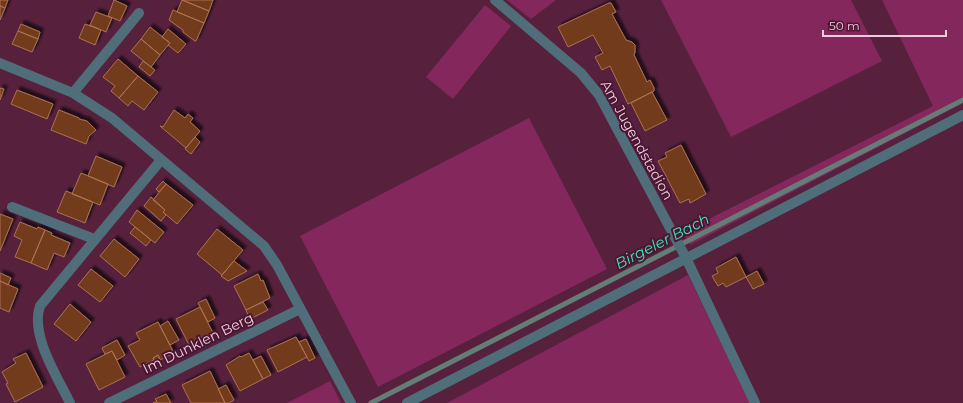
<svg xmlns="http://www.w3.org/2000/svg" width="963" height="403" font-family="Montserrat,sans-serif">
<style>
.green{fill:#83275c}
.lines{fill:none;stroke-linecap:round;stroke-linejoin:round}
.stream{stroke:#627e76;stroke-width:5}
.building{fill:#713b1b;stroke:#ac7151;filter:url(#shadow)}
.minor{stroke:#506d7a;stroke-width:10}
.labels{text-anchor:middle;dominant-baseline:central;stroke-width:4;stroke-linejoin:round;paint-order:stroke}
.street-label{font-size:14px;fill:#efccdb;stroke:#4b1633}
.water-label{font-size:15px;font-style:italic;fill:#38e8b7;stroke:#4b1633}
</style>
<defs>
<filter id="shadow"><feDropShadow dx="3.5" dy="-3.5" stdDeviation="1" flood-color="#0009"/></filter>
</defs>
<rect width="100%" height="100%" fill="#57213e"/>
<path class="green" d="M 507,0 L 556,0 L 531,19 Z
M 661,0 L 851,0 L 882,61 L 731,137 Z
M 882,0 L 963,0 L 963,103 L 690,245 L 683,232 L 933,106 Z
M 485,5 L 511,26 L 453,99 L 426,77 Z
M 529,118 L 607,269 L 378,387 L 300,236 Z
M 688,275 L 750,403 L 447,403 Z
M 330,381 L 341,403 L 287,403 Z"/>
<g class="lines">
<path class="stream" d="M 371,403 L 963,100"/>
</g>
<path class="building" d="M 0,0 L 8,0 L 5,8 L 0,6 Z
M 114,0 L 127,6 L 120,21 L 108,16 Z
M 182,0 L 213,0 L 209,11 Z
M 182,0 L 209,11 L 204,23 L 177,12 Z
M 609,3 L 611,3 L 616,12 L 612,14 L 626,40 L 632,42 L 635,45 L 635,52 L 634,55 L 647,82 L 650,80 L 654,88 L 654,91 L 628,104 L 610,66 L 602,70 L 595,57 L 603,53 L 593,35 L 568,47 L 558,27 Z
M 0,6 L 5,8 L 0,20 Z
M 173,10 L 204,23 L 196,41 L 195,41 L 183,32 L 183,30 L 169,20 Z
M 96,12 L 112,18 L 106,32 L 90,25 Z
M 21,24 L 40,32 L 38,39 L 18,31 Z
M 85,24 L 101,30 L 95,45 L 79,38 Z
M 150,27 L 170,43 L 160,55 L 141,39 Z
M 168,29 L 186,44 L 178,53 L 168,45 L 170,43 L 162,37 Z
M 18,31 L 38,39 L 32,52 L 12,44 Z
M 141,39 L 160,55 L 151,67 L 131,51 Z
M 118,59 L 138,76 L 119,98 L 111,91 L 115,86 L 103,77 Z
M 143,61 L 155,70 L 150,76 L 139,67 Z
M 138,76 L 158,92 L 144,110 L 132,101 L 128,106 L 119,98 Z
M 0,88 L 4,89 L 0,100 Z
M 17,90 L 53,104 L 47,119 L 11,104 Z
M 652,92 L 667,120 L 645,131 L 631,103 Z
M 59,110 L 79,118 L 79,119 L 87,121 L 96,130 L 89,136 L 86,144 L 51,130 Z
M 174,110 L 185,118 L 188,114 L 193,118 L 190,122 L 200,131 L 186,148 L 160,126 L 163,127 Z
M 195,137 L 200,142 L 191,154 L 185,149 Z
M 681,145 L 706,194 L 690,203 L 689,199 L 680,203 L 658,161 L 667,157 L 665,153 Z
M 96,156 L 122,167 L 114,187 L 88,176 Z
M 81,173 L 108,184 L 100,205 L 72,194 Z
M 163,181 L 166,184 L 159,192 L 156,189 Z
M 166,184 L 193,205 L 177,224 L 163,212 L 165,210 L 153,200 Z
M 66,191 L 93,202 L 85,223 L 57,212 Z
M 151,197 L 165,210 L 163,212 L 166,215 L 161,221 L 144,206 Z
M 137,210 L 164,232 L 155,243 L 129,222 Z
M 0,214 L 13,219 L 0,251 Z
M 20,222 L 37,229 L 38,227 L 45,230 L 31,263 L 15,257 L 22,240 L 14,236 Z
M 135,227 L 151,240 L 146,246 L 130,233 Z
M 217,229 L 243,250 L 222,275 L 197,254 Z
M 45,230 L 52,233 L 51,235 L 70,243 L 64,257 L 54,253 L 47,270 L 31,263 Z
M 114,239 L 139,259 L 125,277 L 100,256 Z
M 736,257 L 746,277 L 726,287 L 723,283 L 718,286 L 712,276 L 718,273 L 716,268 Z
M 234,261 L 247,271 L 228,281 L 221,276 Z
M 91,269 L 113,286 L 100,302 L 78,285 Z
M 757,271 L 764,284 L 753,289 L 746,277 Z
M 0,273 L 11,278 L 8,285 L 0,281 Z
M 258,274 L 261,281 L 263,280 L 270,298 L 246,310 L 234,286 Z
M 0,281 L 18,289 L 9,312 L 0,308 Z
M 206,299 L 215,318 L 208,322 L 198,303 Z
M 263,302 L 268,310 L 250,319 L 246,310 Z
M 70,304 L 91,322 L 76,341 L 54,324 Z
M 200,307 L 213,333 L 198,338 L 199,340 L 189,345 L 176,319 Z
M 168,321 L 179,340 L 170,345 L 160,326 Z
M 158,322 L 174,353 L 160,360 L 158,355 L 153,358 L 154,360 L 140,367 L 128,346 L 140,340 L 136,333 Z
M 296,337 L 307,357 L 278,372 L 267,350 Z
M 306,339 L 315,358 L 309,361 L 299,342 Z
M 117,340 L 125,355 L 117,360 L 112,351 L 105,354 L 102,348 Z
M 112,351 L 125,377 L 99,390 L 86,364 Z
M 26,353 L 43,387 L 15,402 L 6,384 L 8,383 L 2,372 L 16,363 L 13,359 Z
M 249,353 L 263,379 L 240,391 L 226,365 L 240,356 L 241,357 Z
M 158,355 L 160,360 L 152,364 L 151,362 L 154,360 L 153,358 Z
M 261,356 L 271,375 L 263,379 L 253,360 Z
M 210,371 L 225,403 L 191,403 L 182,385 Z
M 226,385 L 234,400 L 229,403 L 225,403 L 218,389 Z
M 166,394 L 171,403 L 153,403 L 157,401 L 155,399 Z"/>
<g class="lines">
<path class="minor" d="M 495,0 L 581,73 L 599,95 L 686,258 L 755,403
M 0,63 L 73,93 L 112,118 L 264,246 L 277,265 L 351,403
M 73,93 L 139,13
M 12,207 L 94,239
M 70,403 C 57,376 30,335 40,306 L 161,160
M 109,403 L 300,309
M 407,403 L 963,115"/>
</g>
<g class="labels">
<g class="street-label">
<text transform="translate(637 140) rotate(61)">Am Jugendstadion</text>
<text transform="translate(198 343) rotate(-26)">Im Dunklen Berg</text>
</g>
<g class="water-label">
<text transform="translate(662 241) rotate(-27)">Birgeler Bach</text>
</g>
</g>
<path d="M823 30v6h123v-6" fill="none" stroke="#efccdb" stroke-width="2"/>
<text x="829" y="30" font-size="12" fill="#efccdb" stroke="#4b1633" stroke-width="3" paint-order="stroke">50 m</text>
</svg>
